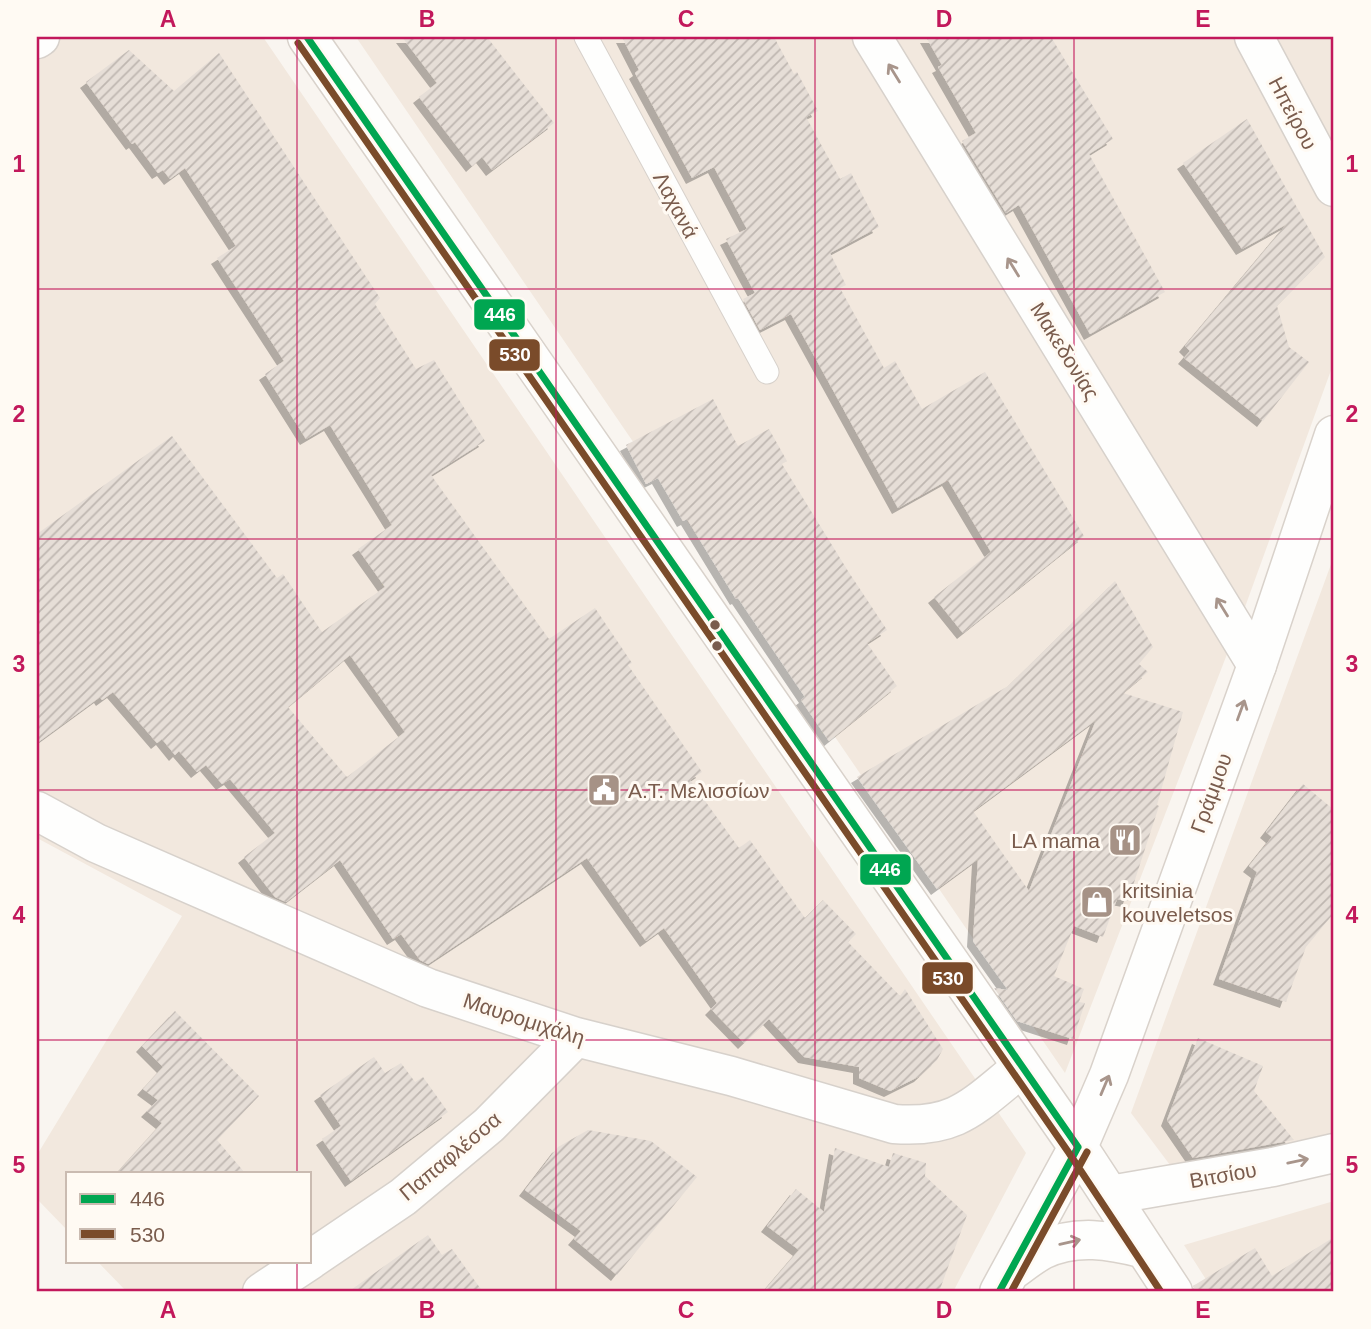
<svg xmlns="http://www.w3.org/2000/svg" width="1371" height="1329" font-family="Helvetica,sans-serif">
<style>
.residential{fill:#f2e8de}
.building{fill:url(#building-hatch);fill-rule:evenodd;filter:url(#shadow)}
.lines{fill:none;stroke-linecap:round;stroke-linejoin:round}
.lane-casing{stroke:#d7d1cb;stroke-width:25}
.street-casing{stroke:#d7d1cb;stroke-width:41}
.secondary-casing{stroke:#d9d2cb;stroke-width:41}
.lane{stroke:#fefefd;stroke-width:23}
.street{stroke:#fefefd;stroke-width:38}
.secondary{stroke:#fefefd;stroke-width:38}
.bus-1-casing{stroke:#fffaf3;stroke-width:12}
.bus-2-casing{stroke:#fffaf3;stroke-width:12}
.bus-1{stroke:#00a651;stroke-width:7}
.bus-2{stroke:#7a4b2a;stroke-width:7}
.oneway{stroke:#a8958b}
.grid{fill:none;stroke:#c2185b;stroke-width:2;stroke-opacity:0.55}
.bus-dot{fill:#7a5c4d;stroke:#fffaf3;stroke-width:2.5}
.labels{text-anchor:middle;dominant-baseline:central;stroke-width:6;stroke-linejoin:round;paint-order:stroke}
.street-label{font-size:21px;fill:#7a5c4d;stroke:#fffaf3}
.poi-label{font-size:21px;fill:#7a5c4d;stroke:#fffaf3;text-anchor:start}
.line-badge{stroke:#fffaf3;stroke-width:2.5}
.badge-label{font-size:19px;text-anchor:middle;font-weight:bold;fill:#fff}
.neatline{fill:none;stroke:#c2185b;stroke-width:2.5}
.grid-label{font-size:23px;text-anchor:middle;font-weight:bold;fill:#c2185b}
</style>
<defs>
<pattern id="building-hatch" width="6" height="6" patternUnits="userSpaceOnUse" patternTransform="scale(1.75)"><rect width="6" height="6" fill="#e6ded7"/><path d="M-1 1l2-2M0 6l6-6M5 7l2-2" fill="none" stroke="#bfb7b1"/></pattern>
<filter id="shadow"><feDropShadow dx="-6" dy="6" stdDeviation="0" flood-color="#0004"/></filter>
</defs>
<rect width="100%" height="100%" fill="#f9f5f0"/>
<path class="residential" d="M 37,37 L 263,37 L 1026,1153 L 953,1292 L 127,1292 L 97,1261 L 310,1261 L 310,1173 L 68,1173 L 68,1231 L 37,1199 L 37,1155 L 182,916 L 37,838 Z
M 356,37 L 1334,37 L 1334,362 L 1241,618 L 1065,1073 Z
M 1334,556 L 1334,1137 L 1173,1169 L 1131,1113 Z
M 1334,1201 L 1334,1292 L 1214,1292 L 1184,1245 Z"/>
<path class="building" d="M 402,37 L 487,37 L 554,123 L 492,170 L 482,157 L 472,166 L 419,97 L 437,83 Z
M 622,37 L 774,37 L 794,74 L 797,72 L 818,111 L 806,117 L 840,179 L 851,173 L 879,227 L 830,253 L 846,285 L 840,288 L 884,368 L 895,361 L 922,409 L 985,372 L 1084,536 L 963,633 L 934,597 L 991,552 L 948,480 L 898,508 L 791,314 L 760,330 L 743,299 L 755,293 L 726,239 L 747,229 L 714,167 L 692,178 L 635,73 L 639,70 Z
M 926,37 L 1051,37 L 1113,139 L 1089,154 L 1165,292 L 1090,334 L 1019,205 L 1006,213 L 962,141 L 976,133 L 938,67 L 942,65 Z
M 129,50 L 174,91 L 219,53 L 380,298 L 375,304 L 416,369 L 434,360 L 485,441 L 431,475 L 549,639 L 595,608 L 632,663 L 628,665 L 702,772 L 690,780 L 739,848 L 750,840 L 805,918 L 823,900 L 856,934 L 848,942 L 900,996 L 905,989 L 943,1049 L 937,1060 L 920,1076 L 890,1091 L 859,1078 L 859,1067 L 804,1057 L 769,1019 L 744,1043 L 711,1009 L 717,1003 L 664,928 L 646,941 L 587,858 L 428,964 L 420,960 L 401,934 L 393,939 L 340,860 L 286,902 L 275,897 L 244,857 L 275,833 L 230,779 L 222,784 L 206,765 L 197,772 L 179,751 L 175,755 L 162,739 L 157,743 L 113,692 L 102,700 L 100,697 L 37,743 L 37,534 L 172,436 L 277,578 L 283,574 L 322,632 L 385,587 L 358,549 L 392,525 L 330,425 L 306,439 L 265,374 L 284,361 L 217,258 L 236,246 L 185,168 L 170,179 L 163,170 L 158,173 L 135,142 L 132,144 L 86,82 ZM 350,655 L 405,732 L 347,777 L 288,707 Z
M 1247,119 L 1325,257 L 1277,306 L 1289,347 L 1309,362 L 1263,421 L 1184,358 L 1190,351 L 1185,346 L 1287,224 L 1242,249 L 1183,163 Z
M 713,399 L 738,446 L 769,429 L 787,461 L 782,464 L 848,571 L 887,630 L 867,643 L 897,686 L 829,741 L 801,700 L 805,697 L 738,598 L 736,599 L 687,519 L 683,521 L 658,478 L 646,484 L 626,445 Z
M 1115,581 L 1153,647 L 1139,664 L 1148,672 L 1123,693 L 1183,712 L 1157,805 L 1159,806 L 1128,901 L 1117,899 L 1103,937 L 1074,926 L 1054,976 L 1084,989 L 1079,1002 L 1085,1003 L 1073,1039 L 1017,1021 L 994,988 L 1008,990 L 973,941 L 978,859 L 937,889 L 857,777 L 1008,686 ZM 1096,720 L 1029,891 L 973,811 Z
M 1303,784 L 1334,810 L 1334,913 L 1306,947 L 1286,1002 L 1219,979 L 1257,872 L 1249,866 L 1272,837 L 1266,832 Z
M 175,1011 L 259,1096 L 217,1140 L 245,1173 L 117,1173 L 162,1123 L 147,1111 L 158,1100 L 143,1089 L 163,1067 L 142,1046 Z
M 1198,1038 L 1263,1066 L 1254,1091 L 1294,1140 L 1193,1158 L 1167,1120 Z
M 374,1057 L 385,1073 L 401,1063 L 415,1082 L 423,1077 L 448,1112 L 351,1181 L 322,1139 L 341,1126 L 320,1095 Z
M 588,1130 L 651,1141 L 697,1177 L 617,1275 L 574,1239 L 581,1231 L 525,1190 L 558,1147 Z
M 835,1148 L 889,1167 L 893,1153 L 926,1163 L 925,1176 L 967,1215 L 939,1292 L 763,1292 L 799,1250 L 767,1226 L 796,1189 L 824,1212 Z
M 428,1235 L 442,1255 L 452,1249 L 483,1292 L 348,1292 Z
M 1334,1237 L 1334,1292 L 1195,1292 L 1193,1286 L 1255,1248 L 1272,1276 Z"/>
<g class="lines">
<defs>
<path id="lane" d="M 586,37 L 767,372"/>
<path id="street" d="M 872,37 L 1257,665
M 1254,37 L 1334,187
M 37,39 L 40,37
M 37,811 L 96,843 L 428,988 L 576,1037 L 731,1076 L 894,1124 C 958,1129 974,1105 1021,1068
M 1110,1195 L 1273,1167 L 1334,1153
M 310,1260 L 403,1197 L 489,1125 L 576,1037
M 262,1292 L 309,1261"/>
<path id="secondary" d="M 307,37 L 1078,1147 L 1173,1292
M 1010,1272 C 1020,1265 1031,1256 1042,1250 C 1076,1234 1110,1240 1145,1249
M 999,1292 L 1078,1147 L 1109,1075 L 1257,665 L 1334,435"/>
</defs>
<use href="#lane" class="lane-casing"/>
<use href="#street" class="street-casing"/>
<use href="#secondary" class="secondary-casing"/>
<use href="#lane" class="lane"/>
<use href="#street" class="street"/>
<use href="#secondary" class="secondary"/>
<defs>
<path id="bus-1" d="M 307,37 L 1078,1147
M 999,1292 L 1078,1147"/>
<path id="bus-2" d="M 298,43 L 1069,1153 L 1161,1292
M 1011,1292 L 1087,1152"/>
</defs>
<use href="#bus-1" class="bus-1-casing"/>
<use href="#bus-2" class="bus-2-casing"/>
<use href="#bus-1" class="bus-1"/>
<use href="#bus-2" class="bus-2"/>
</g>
<defs><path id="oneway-shaft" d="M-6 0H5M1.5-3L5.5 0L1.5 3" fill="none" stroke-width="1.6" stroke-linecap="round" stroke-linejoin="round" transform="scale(1.75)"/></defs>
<g class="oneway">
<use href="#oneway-shaft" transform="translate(894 73) rotate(-122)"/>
<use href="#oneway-shaft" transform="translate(1013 267) rotate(-122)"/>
<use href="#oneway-shaft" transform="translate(1222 607) rotate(-122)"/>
<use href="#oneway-shaft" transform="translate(1241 710) rotate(-70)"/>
<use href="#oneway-shaft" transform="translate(1105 1085) rotate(-67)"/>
<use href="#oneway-shaft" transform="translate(1298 1161) rotate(-12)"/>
<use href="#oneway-shaft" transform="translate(1070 1242) rotate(-13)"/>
</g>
<path class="grid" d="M 297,37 L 297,1173M 556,37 L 556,1292M 815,37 L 815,1292M 1074,37 L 1074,1292M 37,289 L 1334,289M 37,539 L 1334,539M 37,790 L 1334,790M 37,1040 L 1334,1040M 297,1261 L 297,1292"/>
<defs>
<symbol id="civic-square" viewBox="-11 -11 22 22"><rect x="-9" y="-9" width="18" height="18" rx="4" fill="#a69286" stroke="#fffaf3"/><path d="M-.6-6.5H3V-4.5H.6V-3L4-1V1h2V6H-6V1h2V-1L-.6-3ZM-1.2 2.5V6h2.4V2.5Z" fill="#fff"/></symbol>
<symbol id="restaurant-square" viewBox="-11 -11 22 22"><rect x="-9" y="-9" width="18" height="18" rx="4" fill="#a69286" stroke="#fffaf3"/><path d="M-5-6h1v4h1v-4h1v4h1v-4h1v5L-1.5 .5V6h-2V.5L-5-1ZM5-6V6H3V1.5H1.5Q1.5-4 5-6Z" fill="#fff"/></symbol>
<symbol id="shop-square" viewBox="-11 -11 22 22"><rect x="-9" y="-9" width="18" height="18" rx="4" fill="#a69286" stroke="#fffaf3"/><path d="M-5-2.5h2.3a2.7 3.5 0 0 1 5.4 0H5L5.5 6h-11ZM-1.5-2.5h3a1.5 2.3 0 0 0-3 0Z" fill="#fff"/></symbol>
</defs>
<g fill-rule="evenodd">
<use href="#civic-square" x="585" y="771" width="38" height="38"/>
<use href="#restaurant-square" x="1106" y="821" width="38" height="38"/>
<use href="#shop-square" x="1078" y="883" width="38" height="38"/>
</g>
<g class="bus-dot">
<circle cx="715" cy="625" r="6"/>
<circle cx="717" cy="646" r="6"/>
</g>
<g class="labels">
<g class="street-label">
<text transform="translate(1293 113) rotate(62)">Ηπείρου</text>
<text transform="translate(676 205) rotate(62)">Λαχανά</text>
<text transform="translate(1065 351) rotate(58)">Μακεδονίας</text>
<text transform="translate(1211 793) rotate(-70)">Γράμμου</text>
<text transform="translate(524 1019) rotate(18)">Μαυρομιχάλη</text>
<text transform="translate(450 1156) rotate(-40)">Παπαφλέσσα</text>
<text transform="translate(1223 1175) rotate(-10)">Βιτσίου</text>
</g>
<g class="poi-label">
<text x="628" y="790">Α.Τ. Μελισσίων</text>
<text x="1100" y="840" text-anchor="end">LA mama</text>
<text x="1122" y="890">kritsinia<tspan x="1122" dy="24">kouveletsos</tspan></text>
</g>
</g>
<g class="line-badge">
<rect x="473" y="298" width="53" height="33" rx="7" fill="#00a651"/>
<rect x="488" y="338" width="53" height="34" rx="7" fill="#7a4b2a"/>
<rect x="859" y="853" width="53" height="33" rx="7" fill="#00a651"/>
<rect x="921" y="961" width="53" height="34" rx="7" fill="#7a4b2a"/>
</g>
<g class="badge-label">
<text x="500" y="321">446</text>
<text x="515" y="361">530</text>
<text x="885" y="876">446</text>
<text x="948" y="985">530</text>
</g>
<rect width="1371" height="1329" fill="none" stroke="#fffaf3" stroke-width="77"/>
<rect x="66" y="1172" width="245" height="91" fill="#fffaf3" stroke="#cabbb1" stroke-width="2"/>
<rect x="80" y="1194" width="35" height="10" fill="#00a651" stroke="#cabbb1" stroke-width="2"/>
<text x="130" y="1206" font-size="21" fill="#7a5c4d">446</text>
<rect x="80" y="1229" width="35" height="10" fill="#7a4b2a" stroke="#cabbb1" stroke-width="2"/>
<text x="130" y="1242" font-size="21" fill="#7a5c4d">530</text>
<rect x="38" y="38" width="1294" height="1252" class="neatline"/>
<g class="grid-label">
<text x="168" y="27">A</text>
<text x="427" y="27">B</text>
<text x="686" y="27">C</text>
<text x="944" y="27">D</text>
<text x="1203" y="27">E</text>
<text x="19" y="172">1</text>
<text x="1352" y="172">1</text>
<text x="19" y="422">2</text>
<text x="1352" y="422">2</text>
<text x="19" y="672">3</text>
<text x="1352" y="672">3</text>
<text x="19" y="923">4</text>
<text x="1352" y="923">4</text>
<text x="19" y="1173">5</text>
<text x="1352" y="1173">5</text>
<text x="168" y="1318">A</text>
<text x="427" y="1318">B</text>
<text x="686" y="1318">C</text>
<text x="944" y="1318">D</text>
<text x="1203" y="1318">E</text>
</g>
</svg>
